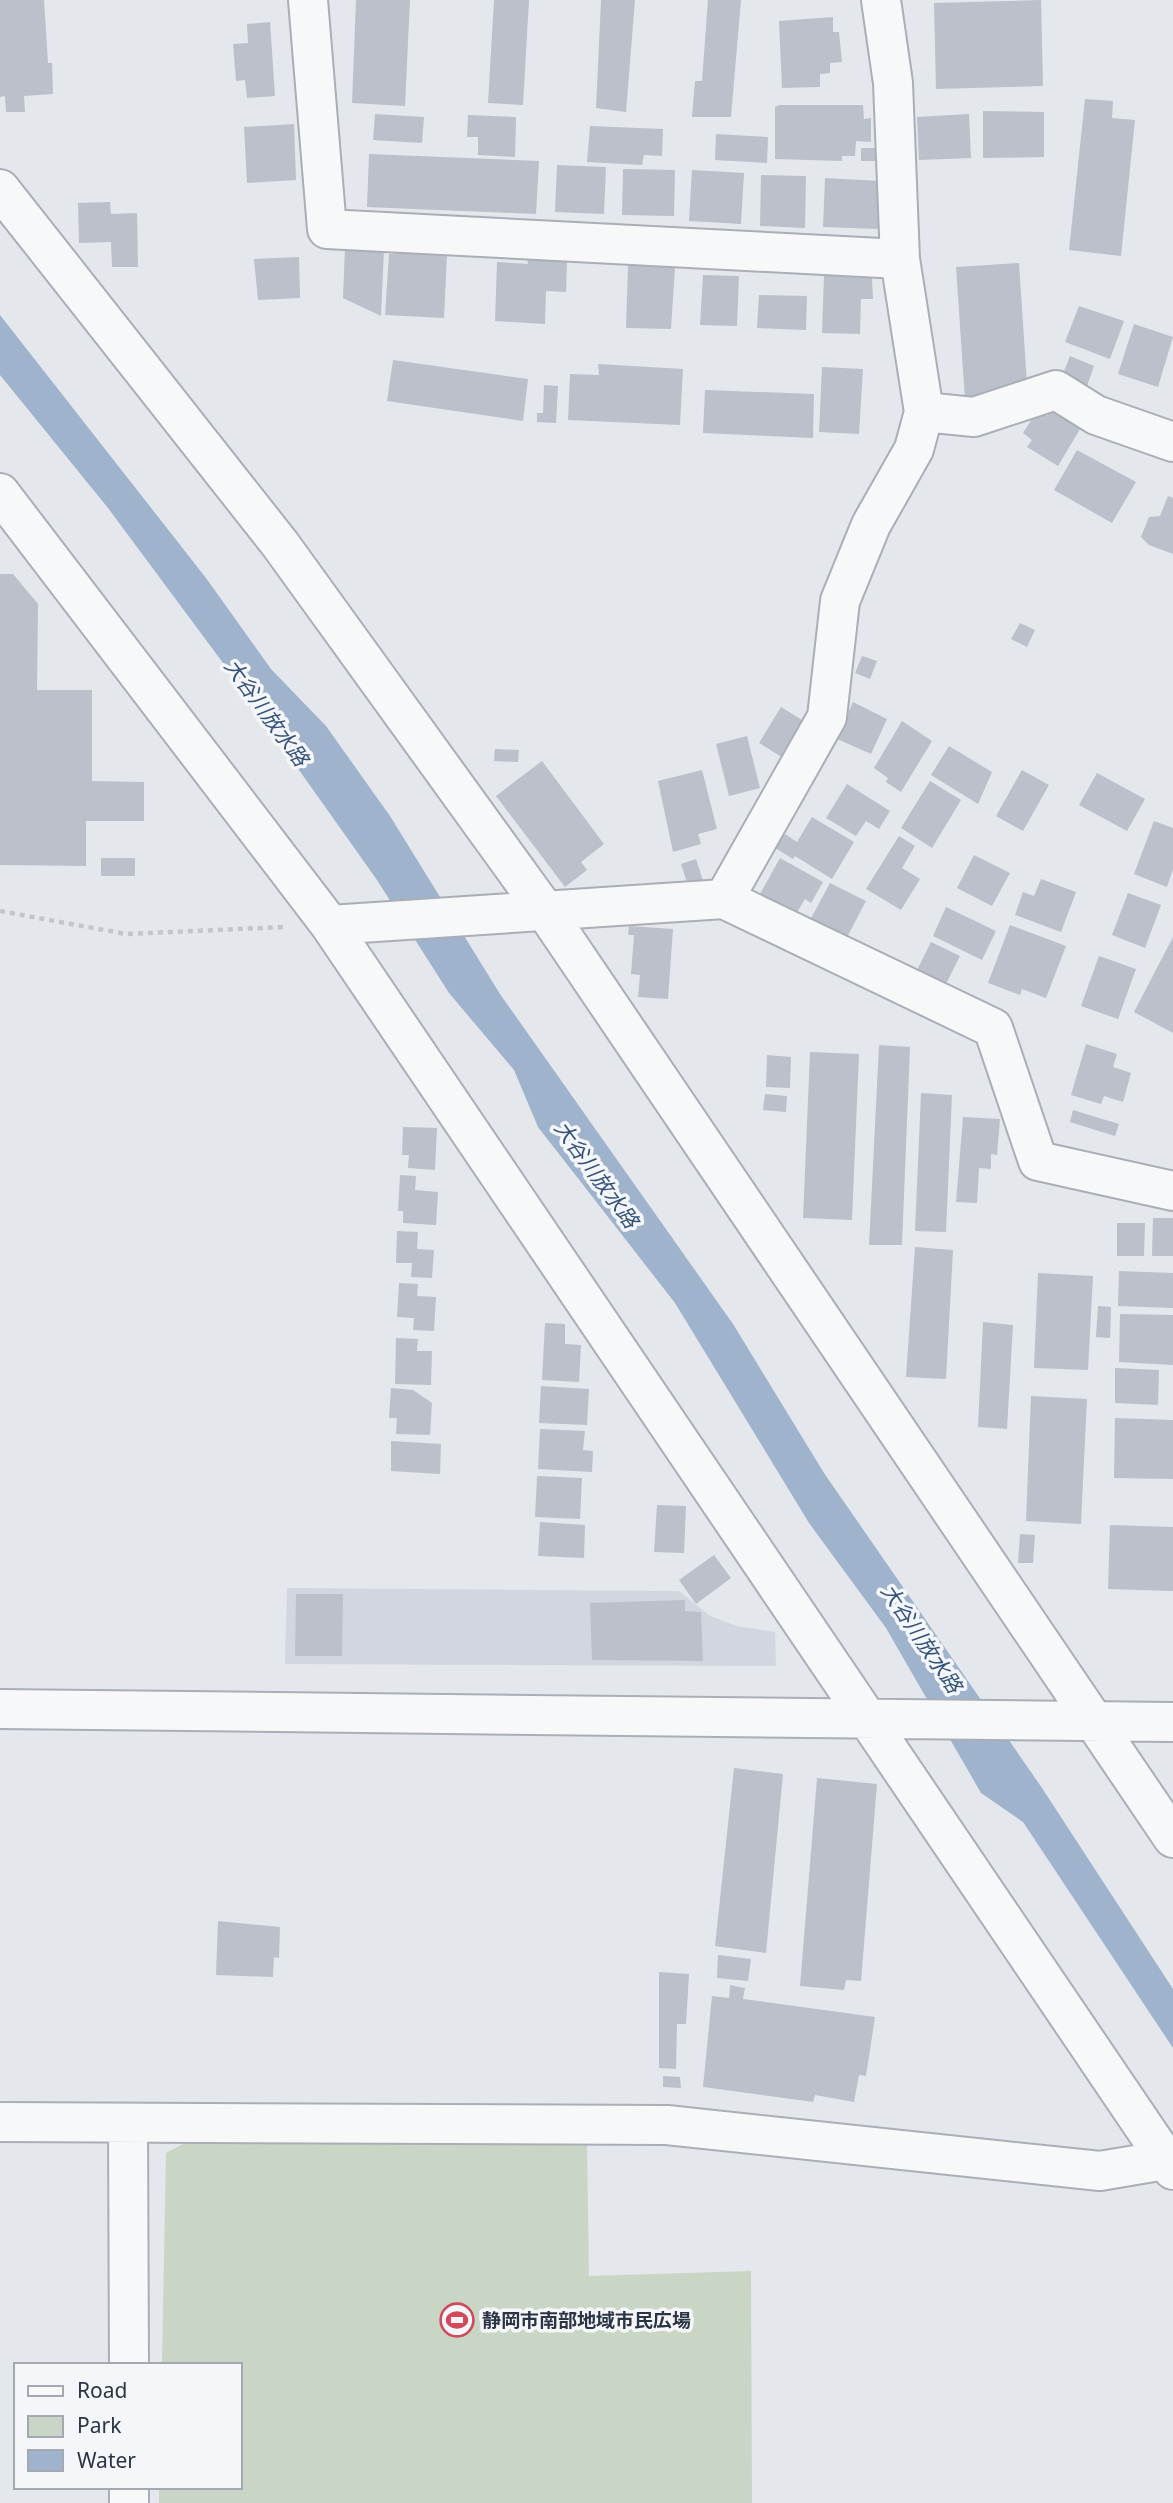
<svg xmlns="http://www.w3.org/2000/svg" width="1173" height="2503" font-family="'Noto Sans','Noto Sans JP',sans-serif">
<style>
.built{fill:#d2d6de}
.green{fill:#c9d6c5}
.water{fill:#9fb4cc}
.building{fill:#bbc0ca}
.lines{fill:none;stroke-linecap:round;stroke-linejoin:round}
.minor-casing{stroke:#a9aeb7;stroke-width:42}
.path{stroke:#c2c5cb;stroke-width:4.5;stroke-dasharray:5 5;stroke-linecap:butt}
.minor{stroke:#f7f8fa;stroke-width:38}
.labels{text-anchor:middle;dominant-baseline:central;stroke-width:7;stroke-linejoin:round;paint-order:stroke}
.poi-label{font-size:19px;font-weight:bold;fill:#2b3445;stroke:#f4f6f9;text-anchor:start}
.water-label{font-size:21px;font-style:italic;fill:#34527a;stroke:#f4f6f9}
</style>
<rect width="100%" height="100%" fill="#e4e7ec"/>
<path class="built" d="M 287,1588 L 679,1591 L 710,1616 L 737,1626 L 775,1632 L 776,1666 L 285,1664 Z"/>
<path class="green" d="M 185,2143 L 587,2145 L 589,2276 L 751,2271 L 752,2503 L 159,2503 L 159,2487 L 240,2487 L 240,2365 L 162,2365 L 166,2153 Z"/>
<path class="water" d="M 0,315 L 206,578 L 271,669 L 326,726 L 390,816 L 500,994 L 733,1324 L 824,1473 L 1042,1788 L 1173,1989 L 1173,2048 L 1023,1822 L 981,1793 L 886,1628 L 809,1523 L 675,1303 L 538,1127 L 514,1070 L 449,993 L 377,880 L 226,667 L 108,508 L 0,375 Z"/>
<path class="building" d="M 0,0 L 44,0 L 48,63 L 52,63 L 53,94 L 24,96 L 25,112 L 6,112 L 5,96 L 0,97 Z
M 356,0 L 410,0 L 405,106 L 352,103 Z
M 494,0 L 529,0 L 523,105 L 488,103 Z
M 601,0 L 635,0 L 626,112 L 596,108 Z
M 708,0 L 741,0 L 731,117 L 692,117 L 695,81 L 702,81 Z
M 1041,0 L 1043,86 L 936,89 L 934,3 Z
M 833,17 L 833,32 L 839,32 L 842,62 L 830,63 L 830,73 L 820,74 L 820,87 L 782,88 L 779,21 Z
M 270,22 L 275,96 L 247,98 L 245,80 L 236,81 L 233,44 L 248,43 L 247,24 Z
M 1085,99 L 1113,101 L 1112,118 L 1135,120 L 1121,256 L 1069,250 Z
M 779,105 L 863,105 L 864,119 L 871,118 L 871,142 L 856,141 L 855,156 L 842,156 L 842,161 L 775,159 L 775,107 Z
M 983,111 L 1044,112 L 1044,157 L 983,158 Z
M 375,114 L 424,117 L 422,143 L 373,140 Z
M 969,114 L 971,158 L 919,160 L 917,117 Z
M 468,115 L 516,117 L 515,157 L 478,155 L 478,137 L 467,137 Z
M 294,124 L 296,180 L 247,183 L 244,127 Z
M 590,126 L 663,129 L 662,156 L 644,155 L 642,165 L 587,162 Z
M 716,134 L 768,137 L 767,163 L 715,160 Z
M 861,148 L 887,148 L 887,161 L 861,161 Z
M 369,154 L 539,161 L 536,214 L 367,207 Z
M 557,165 L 606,167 L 604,214 L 555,212 Z
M 623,169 L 675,170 L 674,216 L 622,215 Z
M 692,170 L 744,173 L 741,224 L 689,221 Z
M 761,175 L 806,176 L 805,228 L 760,226 Z
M 825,178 L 881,181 L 878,229 L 823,227 Z
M 110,202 L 111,214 L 137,213 L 138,267 L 112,267 L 111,242 L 79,243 L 78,203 Z
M 345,247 L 384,250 L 381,316 L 343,298 Z
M 394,250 L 447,255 L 444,318 L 385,315 L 389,254 L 394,254 Z
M 299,257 L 300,298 L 258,300 L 254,259 Z
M 527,258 L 567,261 L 566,292 L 546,291 L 545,324 L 495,321 L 497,262 L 528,264 Z
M 1019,263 L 1027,384 L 1007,386 L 1008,397 L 965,400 L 956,267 Z
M 628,265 L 675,267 L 671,329 L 626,328 Z
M 703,275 L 739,276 L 737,326 L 700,325 Z
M 824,275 L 872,278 L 873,299 L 861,299 L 860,334 L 822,333 Z
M 759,295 L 807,296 L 806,330 L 757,328 Z
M 1079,306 L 1124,321 L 1110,359 L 1065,342 Z
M 1134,324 L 1173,337 L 1158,387 L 1118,374 Z
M 1070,356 L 1094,366 L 1086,389 L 1061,379 Z
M 393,360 L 528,379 L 523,421 L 387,401 Z
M 598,364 L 683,369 L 680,425 L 568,420 L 570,374 L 599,375 Z
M 822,367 L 863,369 L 859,434 L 819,432 Z
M 544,385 L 558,386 L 556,423 L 537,422 L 537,413 L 543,413 Z
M 705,390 L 814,394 L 813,438 L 703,433 Z
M 1038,410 L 1047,416 L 1051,410 L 1080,429 L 1058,466 L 1027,447 L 1032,440 L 1023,433 Z
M 1077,450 L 1136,482 L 1112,523 L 1054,490 Z
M 1168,496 L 1173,498 L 1173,554 L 1149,545 L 1141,537 L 1149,517 L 1160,516 Z
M 0,574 L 13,574 L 38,604 L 37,690 L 92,690 L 92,781 L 144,782 L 144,821 L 86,821 L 86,866 L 0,865 Z
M 1020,623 L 1035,630 L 1027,647 L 1011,639 Z
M 862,656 L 877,661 L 870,679 L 855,673 Z
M 853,702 L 887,719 L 871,754 L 837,739 Z
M 781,707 L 810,725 L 788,761 L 759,743 Z
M 902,721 L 932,741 L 901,792 L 886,782 L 888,778 L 874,768 Z
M 747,736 L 760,788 L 729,796 L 716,744 Z
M 949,746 L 992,772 L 978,804 L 931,775 Z
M 495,749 L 519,750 L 518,762 L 494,761 Z
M 542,761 L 604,844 L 581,862 L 587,870 L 565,887 L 496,796 Z
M 702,770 L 717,829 L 698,834 L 701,844 L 673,852 L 658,781 Z
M 1022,770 L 1049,785 L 1023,831 L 996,816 Z
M 1097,773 L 1145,799 L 1127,831 L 1079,805 Z
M 930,781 L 961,800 L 932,848 L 901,828 Z
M 847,784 L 890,811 L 879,829 L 866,821 L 856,836 L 826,818 Z
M 812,817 L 854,842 L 832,879 L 795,856 L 793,859 L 775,848 L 785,834 L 797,842 Z
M 1154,821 L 1173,828 L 1173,869 L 1167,887 L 1134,874 Z
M 899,836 L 915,846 L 902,868 L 920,879 L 901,910 L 866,889 Z
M 974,855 L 1010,873 L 992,906 L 957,888 Z
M 101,858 L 135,858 L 135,876 L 101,876 Z
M 780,858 L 823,882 L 811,903 L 805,899 L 796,914 L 760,894 Z
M 696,859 L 704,884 L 689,889 L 681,864 Z
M 1041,879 L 1076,892 L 1061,932 L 1015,915 L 1023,892 L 1034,896 Z
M 830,883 L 866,901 L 845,941 L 809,922 Z
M 1128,893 L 1161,905 L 1145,948 L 1112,935 Z
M 946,907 L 996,931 L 982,960 L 933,936 Z
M 1010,925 L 1066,946 L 1046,998 L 1022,989 L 1020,995 L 988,983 Z
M 629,926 L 673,929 L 668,999 L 638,997 L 640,975 L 631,974 L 634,935 L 628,935 Z
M 1173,937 L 1173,1033 L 1134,1012 Z
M 931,942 L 960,956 L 944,988 L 915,974 Z
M 1099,956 L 1136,969 L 1118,1019 L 1081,1006 Z
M 1086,1044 L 1117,1054 L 1113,1067 L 1131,1073 L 1123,1102 L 1104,1096 L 1101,1104 L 1071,1095 Z
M 879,1045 L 910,1047 L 902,1245 L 869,1245 Z
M 810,1052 L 859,1054 L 852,1220 L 803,1218 Z
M 767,1055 L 791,1057 L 790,1088 L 766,1087 Z
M 921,1093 L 952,1095 L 946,1232 L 915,1231 Z
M 765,1094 L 787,1096 L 786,1112 L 763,1110 Z
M 1073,1110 L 1119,1124 L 1115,1136 L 1070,1122 Z
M 963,1117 L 1000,1119 L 997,1155 L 991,1154 L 991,1169 L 979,1168 L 977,1203 L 956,1202 Z
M 403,1127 L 437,1128 L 435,1170 L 408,1168 L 409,1155 L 402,1155 Z
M 400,1175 L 416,1176 L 415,1190 L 438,1192 L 436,1225 L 403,1223 L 403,1211 L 398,1211 Z
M 1153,1218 L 1173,1218 L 1173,1256 L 1152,1256 Z
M 1117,1223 L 1145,1223 L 1144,1256 L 1117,1256 Z
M 397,1231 L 418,1232 L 417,1249 L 434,1250 L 432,1278 L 411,1277 L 412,1263 L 396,1263 Z
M 915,1247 L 953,1250 L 946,1379 L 906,1377 Z
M 1119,1271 L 1173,1273 L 1173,1308 L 1118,1306 Z
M 1038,1273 L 1093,1276 L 1088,1370 L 1034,1368 Z
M 399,1283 L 418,1284 L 417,1296 L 436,1297 L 434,1331 L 413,1330 L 414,1318 L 397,1317 Z
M 1098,1306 L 1111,1307 L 1110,1338 L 1096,1337 Z
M 1120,1314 L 1173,1315 L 1173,1365 L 1119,1362 Z
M 983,1322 L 1013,1325 L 1007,1429 L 978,1427 Z
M 545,1323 L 565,1324 L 565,1344 L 581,1345 L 579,1382 L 542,1380 Z
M 396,1338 L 418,1339 L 417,1351 L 432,1351 L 431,1385 L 395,1384 Z
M 1115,1368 L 1159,1370 L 1158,1405 L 1115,1403 Z
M 541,1386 L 589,1389 L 587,1425 L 539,1423 Z
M 391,1388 L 413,1390 L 432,1403 L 430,1435 L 396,1434 L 397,1418 L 389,1418 Z
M 1031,1396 L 1087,1399 L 1081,1524 L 1026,1521 Z
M 1115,1418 L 1173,1420 L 1173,1479 L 1114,1478 Z
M 540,1429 L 585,1431 L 583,1450 L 593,1451 L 592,1472 L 538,1469 Z
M 391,1441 L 441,1444 L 440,1474 L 391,1471 Z
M 537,1476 L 582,1478 L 580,1519 L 535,1517 Z
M 657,1505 L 686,1506 L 684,1553 L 654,1552 Z
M 540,1522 L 585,1525 L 584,1558 L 538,1556 Z
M 1110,1525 L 1173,1527 L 1173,1591 L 1108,1589 Z
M 1020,1534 L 1035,1535 L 1033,1563 L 1018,1563 Z
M 714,1555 L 731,1578 L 696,1604 L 679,1580 Z
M 296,1594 L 343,1594 L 342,1656 L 295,1656 Z
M 685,1600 L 685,1611 L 701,1612 L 703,1661 L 592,1660 L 590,1603 Z
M 734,1768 L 783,1774 L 766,1953 L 715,1946 Z
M 817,1778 L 877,1784 L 861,1981 L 846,1980 L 844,1990 L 800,1986 Z
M 218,1921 L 280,1927 L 279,1958 L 274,1957 L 273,1977 L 216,1975 Z
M 718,1955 L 751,1959 L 748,1981 L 717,1978 Z
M 659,1972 L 689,1974 L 686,2024 L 677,2024 L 676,2069 L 659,2068 Z
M 730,1985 L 745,1988 L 743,1999 L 875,2017 L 866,2076 L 859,2075 L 854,2102 L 815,2095 L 813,2102 L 703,2087 L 712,1996 L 729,1998 Z
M 663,2076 L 680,2077 L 681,2088 L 663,2087 Z"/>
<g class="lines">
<defs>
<path id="minor" d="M 308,0 L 327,229 L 900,259
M 0,189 L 280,544 L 546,912 L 1173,1838
M 924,412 L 974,417 L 1056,390 L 1096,415 L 1173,442
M 0,493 L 330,925 L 1173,2170
M 724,899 L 827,717 L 840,601 L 871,525 L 914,449 L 924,412 L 900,259 L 893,83 L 881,0
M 330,925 L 724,899 L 993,1028 L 1038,1161 L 1173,1191
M 0,1709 L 1173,1722
M 0,2122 L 667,2125 L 1100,2171 L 1165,2160
M 128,2124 L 129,2365
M 129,2487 L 129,2503"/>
</defs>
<use href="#minor" class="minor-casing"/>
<path class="path" d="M 0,911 L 126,934 L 284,927"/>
<use href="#minor" class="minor"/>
</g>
<defs>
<symbol id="stadium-ring" viewBox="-11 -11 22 22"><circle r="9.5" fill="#f4f6f9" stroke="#d1495b" stroke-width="1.5"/><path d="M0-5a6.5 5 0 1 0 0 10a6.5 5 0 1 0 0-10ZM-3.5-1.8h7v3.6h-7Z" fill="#d1495b"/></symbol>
</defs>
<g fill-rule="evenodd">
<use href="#stadium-ring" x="438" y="2301" width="38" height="38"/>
</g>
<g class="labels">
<g class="poi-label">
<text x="482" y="2320">静岡市南部地域市民広場</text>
</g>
<g class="water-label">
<text transform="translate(267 712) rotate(54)">大谷川放水路</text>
<text transform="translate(597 1174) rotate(54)">大谷川放水路</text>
<text transform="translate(922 1638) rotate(56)">大谷川放水路</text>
</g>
</g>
<rect x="14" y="2363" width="228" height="126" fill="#f4f6f9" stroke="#a4a8b1" stroke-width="2"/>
<rect x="28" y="2386" width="35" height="10" fill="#f7f8fa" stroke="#a4a8b1" stroke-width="2"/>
<text x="77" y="2398" font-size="21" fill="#2b3445">Road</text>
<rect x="28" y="2416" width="35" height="21" fill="#c9d6c5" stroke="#a4a8b1" stroke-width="2"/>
<text x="77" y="2433" font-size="21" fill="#2b3445">Park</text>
<rect x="28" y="2450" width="35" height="21" fill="#9fb4cc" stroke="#a4a8b1" stroke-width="2"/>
<text x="77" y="2468" font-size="21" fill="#2b3445">Water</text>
</svg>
